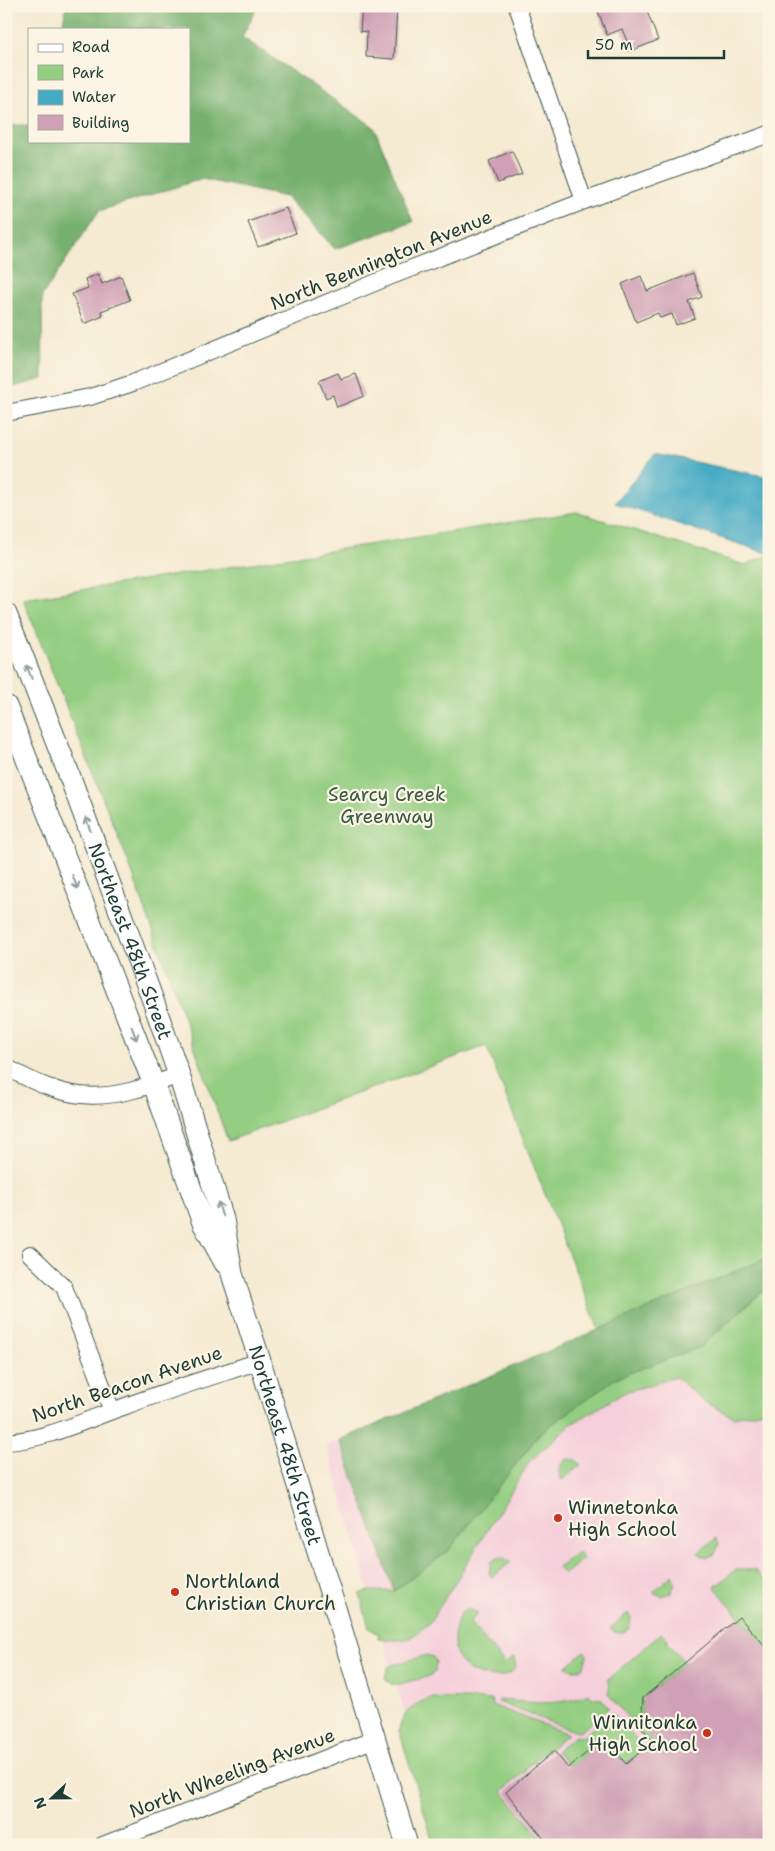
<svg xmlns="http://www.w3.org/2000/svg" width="775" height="1851" font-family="'Shantell Sans',sans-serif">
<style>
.built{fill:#f5cfdb}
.green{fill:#94ce82;stroke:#5a865b}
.forest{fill:#77b170;stroke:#4b7752}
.water{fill:#45aac4;stroke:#32747c}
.building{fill:#d0a1b6}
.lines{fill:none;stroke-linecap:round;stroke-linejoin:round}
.minor-casing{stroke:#3f574c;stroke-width:18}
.tertiary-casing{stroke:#3f574c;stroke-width:23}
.minor{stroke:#fff;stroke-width:16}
.tertiary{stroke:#fff;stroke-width:21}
.oneway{stroke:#8f9e9a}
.poi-dot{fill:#c8321e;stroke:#fcf5e5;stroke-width:2}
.labels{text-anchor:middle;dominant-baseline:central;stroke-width:4.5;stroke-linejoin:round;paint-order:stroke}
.street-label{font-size:19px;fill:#1f3d34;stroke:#fcf5e5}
.park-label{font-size:19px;fill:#365a44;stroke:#fcf5e5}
.poi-label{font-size:19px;fill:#1f3d34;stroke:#fcf5e5;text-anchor:start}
</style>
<rect width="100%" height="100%" fill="#fcf5e5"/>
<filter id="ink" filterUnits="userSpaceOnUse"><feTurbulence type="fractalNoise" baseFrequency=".02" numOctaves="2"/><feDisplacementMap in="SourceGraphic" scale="10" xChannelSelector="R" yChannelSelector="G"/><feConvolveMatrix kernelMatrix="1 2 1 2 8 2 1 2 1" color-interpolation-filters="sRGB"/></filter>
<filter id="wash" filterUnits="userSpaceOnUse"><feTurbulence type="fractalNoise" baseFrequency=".0096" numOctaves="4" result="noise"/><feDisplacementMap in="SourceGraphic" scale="20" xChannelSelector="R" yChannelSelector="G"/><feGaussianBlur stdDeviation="1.12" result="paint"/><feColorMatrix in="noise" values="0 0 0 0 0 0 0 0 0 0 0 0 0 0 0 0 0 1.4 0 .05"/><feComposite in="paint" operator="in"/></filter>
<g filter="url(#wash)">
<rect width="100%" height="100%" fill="#f5ead2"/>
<path class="built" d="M 769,1257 L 769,1845 L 443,1845 L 327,1446 Z"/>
<path class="green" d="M 577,512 L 745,565 L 769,555 L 769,1257 L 599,1330 L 486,1046 L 228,1141 L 128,861 L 23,599 Z
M 762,1292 L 769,1293 L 769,1410 L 733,1417 L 702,1400 L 676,1377 L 625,1392 L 570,1425 L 530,1461 L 431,1621 C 410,1640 407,1643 378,1638 L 379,1634 L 369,1628 L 360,1594 L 369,1591 L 394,1591 L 448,1551 L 540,1433 L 616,1378 L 700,1347 Z
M 571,1459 L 576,1460 L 581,1465 L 562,1480 C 557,1472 558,1467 565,1460 Z
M 716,1538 L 719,1543 L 715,1554 L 706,1558 L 698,1553 Z
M 769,1542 L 769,1570 L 763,1563 L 765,1545 Z
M 578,1552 L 583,1559 L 564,1574 L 558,1567 Z
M 502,1557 L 511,1562 L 492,1577 L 489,1574 L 491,1562 L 496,1559 Z
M 735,1570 L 755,1570 L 769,1586 L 769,1647 L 767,1648 L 739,1617 L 715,1587 Z
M 672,1575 L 675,1583 L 671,1593 L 661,1596 L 653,1592 Z
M 466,1610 L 471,1610 L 478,1614 L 469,1622 L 505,1664 L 514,1657 L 516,1667 C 506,1685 464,1676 457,1656 C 451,1641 455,1628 460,1614 Z
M 628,1613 L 631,1618 L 629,1629 C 621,1634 617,1634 610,1629 Z
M 662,1633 L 668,1639 L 668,1641 L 666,1641 L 685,1663 L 641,1699 L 642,1701 L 641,1727 L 653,1741 L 650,1744 L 608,1694 L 610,1684 L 607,1680 Z
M 584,1651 L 587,1655 L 584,1667 C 577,1671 573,1671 566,1667 Z
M 427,1655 L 433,1657 L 436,1662 L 435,1672 L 427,1677 L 395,1685 L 391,1684 L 385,1679 L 386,1673 L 389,1666 Z
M 589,1694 L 592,1698 L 602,1699 L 609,1708 L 580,1732 L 573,1731 L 498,1702 L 499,1700 C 528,1702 561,1707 589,1694 Z
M 432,1698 L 492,1700 L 492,1705 L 568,1734 L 524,1769 L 525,1772 L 502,1791 L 547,1845 L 434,1845 L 399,1730 C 403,1712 415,1702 432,1698 Z
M 612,1712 L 644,1749 L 626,1764 L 604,1738 L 570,1767 L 556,1751 L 575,1736 L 582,1737 Z"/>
<path class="forest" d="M 66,6 L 258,6 L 242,37 L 374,127 L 413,222 L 335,249 L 286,197 L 202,179 L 99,211 L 42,296 L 43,379 L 6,389 L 6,125 L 29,125 L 29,141 L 189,141 L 189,29 L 62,29 Z
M 769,1257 L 769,1293 L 761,1292 L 700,1347 L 616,1378 L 540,1433 L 448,1551 L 394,1591 L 340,1440 Z"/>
<path class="water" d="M 655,454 L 769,477 L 769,554 L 615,503 Z"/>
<g id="blocks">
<path class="building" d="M 596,6 L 645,6 L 658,40 L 631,51 L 622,29 L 607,35 Z
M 362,7 L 397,9 L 394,59 L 366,57 L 367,32 L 360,31 Z
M 512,151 L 522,174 L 498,183 L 489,161 Z
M 286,208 L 296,233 L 258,247 L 248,222 Z
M 693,273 L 702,297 L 689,302 L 695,318 L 676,325 L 672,314 L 660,318 L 658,313 L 636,322 L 622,284 L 641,276 L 647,291 Z
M 98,274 L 102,284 L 121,276 L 130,300 L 101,311 L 103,316 L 84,324 L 72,294 L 88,288 L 85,279 Z
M 338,373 L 341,379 L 356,374 L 364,396 L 337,407 L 333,395 L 326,398 L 319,381 Z
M 739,1617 L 769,1650 L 769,1845 L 549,1845 L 506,1792 L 554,1751 L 568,1768 L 605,1738 L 626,1764 L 653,1741 L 641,1727 L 643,1698 Z"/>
</g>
</g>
<g filter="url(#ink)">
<use href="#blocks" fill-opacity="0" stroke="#3f574c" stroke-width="1"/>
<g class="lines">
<defs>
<path id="minor" d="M 517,6 L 584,201
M 6,413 L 90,397 L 133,383 L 384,279 L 584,201 L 769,134
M 6,1067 C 75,1106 107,1102 179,1075
M 30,1254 L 64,1287 L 112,1411
M 6,1442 C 46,1440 85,1420 123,1407 C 168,1390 214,1376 260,1361
M 103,1845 L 375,1739"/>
<g id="tertiary">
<path id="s1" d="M 6,614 L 67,769 L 151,995 L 179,1075 L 223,1219 L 232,1274 L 260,1361 L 407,1845"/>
<path d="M 6,706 L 154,1085 L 203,1223 L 225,1263"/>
</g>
</defs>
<use href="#minor" class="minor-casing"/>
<use href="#tertiary" class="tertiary-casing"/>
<use href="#minor" class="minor"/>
<use href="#tertiary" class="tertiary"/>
</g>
<defs><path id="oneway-shaft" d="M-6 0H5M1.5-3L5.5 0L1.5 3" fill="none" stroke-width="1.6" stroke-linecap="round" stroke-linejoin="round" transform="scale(1.25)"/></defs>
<g class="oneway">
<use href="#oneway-shaft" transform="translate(29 672) rotate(-111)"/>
<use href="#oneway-shaft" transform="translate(88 824) rotate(-110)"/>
<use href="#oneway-shaft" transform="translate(75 882) rotate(69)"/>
<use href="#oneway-shaft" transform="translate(134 1033) rotate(69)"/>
<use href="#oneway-shaft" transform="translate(220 1209) rotate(-107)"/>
</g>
</g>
<g class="poi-dot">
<circle cx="558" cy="1518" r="5"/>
<circle cx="175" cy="1592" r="5"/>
<circle cx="707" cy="1733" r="5"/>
</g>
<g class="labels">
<g class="street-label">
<text transform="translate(381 260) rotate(-22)">North Bennington Avenue</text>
<text stroke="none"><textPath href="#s1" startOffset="350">Northeast 48th Street</textPath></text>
<text transform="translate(127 1384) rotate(-19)">North Beacon Avenue</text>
<text stroke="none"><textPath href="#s1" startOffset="878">Northeast 48th Street</textPath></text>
<text transform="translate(232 1773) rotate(-21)">North Wheeling Avenue</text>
</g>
<g class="park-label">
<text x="387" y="794">Searcy Creek<tspan x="387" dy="22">Greenway</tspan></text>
</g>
<g class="poi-label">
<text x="568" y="1507">Winnetonka<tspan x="568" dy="22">High School</tspan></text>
<text x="185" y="1581">Northland<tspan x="185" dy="22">Christian Church</tspan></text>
<text x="697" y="1722" text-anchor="end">Winnitonka<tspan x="697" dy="22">High School</tspan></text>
</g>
</g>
<rect width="775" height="1851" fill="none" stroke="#fcf5e5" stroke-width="25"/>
<rect x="28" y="28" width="162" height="115" fill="#fcf5e5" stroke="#a4ab9e"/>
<rect x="38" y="44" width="25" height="8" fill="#ffffff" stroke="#a4ab9e"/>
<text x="72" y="52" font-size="15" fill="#1f3d34">Road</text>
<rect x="38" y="65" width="25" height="15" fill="#94ce82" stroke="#a4ab9e"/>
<text x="72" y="78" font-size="15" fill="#1f3d34">Park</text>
<rect x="38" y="90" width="25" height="15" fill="#45aac4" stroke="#a4ab9e"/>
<text x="72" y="102" font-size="15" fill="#1f3d34">Water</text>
<rect x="38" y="115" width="25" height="15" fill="#d0a1b6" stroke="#a4ab9e"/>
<text x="72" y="128" font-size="15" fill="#1f3d34">Building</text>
<g transform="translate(52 1798) rotate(248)" stroke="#fcf5e5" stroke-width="4" paint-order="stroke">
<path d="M0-4L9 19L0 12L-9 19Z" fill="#1f3d34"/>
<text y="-8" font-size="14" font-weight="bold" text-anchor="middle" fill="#1f3d34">N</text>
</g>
<path d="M588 50v8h136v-8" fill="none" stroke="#1f3d34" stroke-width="2.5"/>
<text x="595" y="50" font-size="15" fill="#1f3d34" stroke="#fcf5e5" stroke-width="4" paint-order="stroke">50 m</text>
</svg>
